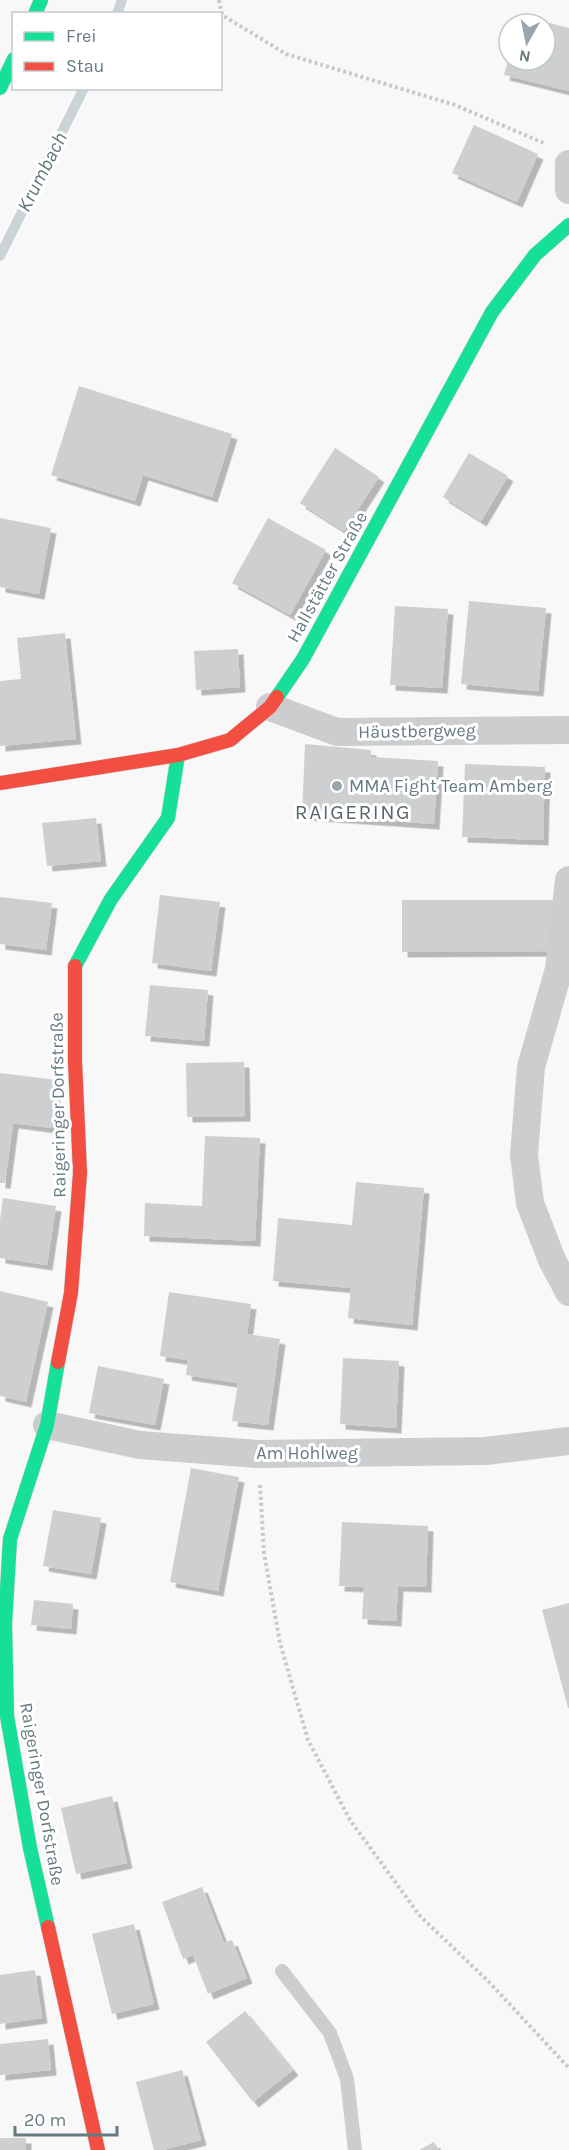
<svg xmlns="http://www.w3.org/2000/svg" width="569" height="2150" font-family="Karla,sans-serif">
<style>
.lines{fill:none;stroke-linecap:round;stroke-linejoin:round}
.stream{stroke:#cad4d6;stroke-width:10}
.building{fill:#cdcfd0;filter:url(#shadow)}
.fast-casing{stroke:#d3d4d5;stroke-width:15}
.jam-casing{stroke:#d3d4d5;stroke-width:15}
.path{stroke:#c8c9ca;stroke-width:4;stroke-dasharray:3 3;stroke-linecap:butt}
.lane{stroke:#cbcdce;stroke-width:14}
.street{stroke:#cbcdce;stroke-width:28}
.fast{stroke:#16e098;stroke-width:14}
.jam{stroke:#f24e42;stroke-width:14}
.poi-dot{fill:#98a6ab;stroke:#fff;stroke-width:2}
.labels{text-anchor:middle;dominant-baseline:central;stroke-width:6;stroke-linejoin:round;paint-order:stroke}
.street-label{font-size:18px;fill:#657a81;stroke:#fff}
.poi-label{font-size:18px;fill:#657a81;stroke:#fff;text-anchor:start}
.water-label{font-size:20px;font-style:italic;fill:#60787b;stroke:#fff}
.quarter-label{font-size:21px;letter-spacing:1.5px;fill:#57676d;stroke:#fff}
</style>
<defs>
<filter id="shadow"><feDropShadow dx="5.5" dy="5.5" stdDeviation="0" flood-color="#0004"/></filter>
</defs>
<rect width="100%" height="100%" fill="#f8f8f8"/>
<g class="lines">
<path class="stream" d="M 117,14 L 122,0
M 0,256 L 84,88"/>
</g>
<path class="building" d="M 519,15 L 569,28 L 569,91 L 504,75 L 508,60 L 545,60 L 545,24 L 517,24 Z
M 474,125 L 538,154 L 517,202 L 452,173 Z
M 79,386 L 232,434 L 212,497 L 143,475 L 135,501 L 51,475 Z
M 335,448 L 379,477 L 344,531 L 300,503 Z
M 469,453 L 508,476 L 481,521 L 443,497 Z
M 0,518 L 51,528 L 39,594 L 0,587 Z
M 268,518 L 326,550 L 290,615 L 232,583 Z
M 469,601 L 546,608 L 538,691 L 461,684 Z
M 395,606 L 448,609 L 442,688 L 390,685 Z
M 65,633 L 76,739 L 0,746 L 0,681 L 21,679 L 17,638 Z
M 238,649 L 240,687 L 196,690 L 194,651 Z
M 305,744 L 371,750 L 371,757 L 438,761 L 434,824 L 302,815 Z
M 465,764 L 545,767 L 543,840 L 462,837 Z
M 96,818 L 101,861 L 47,866 L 42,823 Z
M 160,895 L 220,902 L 211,971 L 152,963 Z
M 0,897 L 52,903 L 46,950 L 0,944 Z
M 402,900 L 553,900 L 553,951 L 402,952 Z
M 150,985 L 208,990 L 204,1041 L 145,1036 Z
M 244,1062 L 245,1116 L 187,1117 L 186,1063 Z
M 0,1073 L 57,1080 L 51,1128 L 13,1123 L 5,1183 L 0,1183 Z
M 205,1136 L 260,1138 L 255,1241 L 144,1236 L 145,1203 L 202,1206 Z
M 356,1182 L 424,1188 L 412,1325 L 348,1318 L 351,1288 L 273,1281 L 278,1218 L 352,1225 Z
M 3,1198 L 56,1206 L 47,1265 L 0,1258 L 0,1220 Z
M 0,1291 L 48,1302 L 26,1402 L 0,1396 Z
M 169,1292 L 251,1304 L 247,1334 L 280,1339 L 268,1425 L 232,1421 L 238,1383 L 186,1375 L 188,1360 L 160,1356 Z
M 343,1358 L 399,1361 L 396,1428 L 340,1424 Z
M 98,1366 L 164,1379 L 155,1425 L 89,1413 Z
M 191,1468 L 239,1477 L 218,1591 L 170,1582 Z
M 53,1510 L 101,1518 L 91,1574 L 43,1566 Z
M 342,1522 L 428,1526 L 426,1587 L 398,1586 L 396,1621 L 362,1619 L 364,1587 L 339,1586 Z
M 34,1600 L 73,1604 L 71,1629 L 31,1625 Z
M 569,1603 L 569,1708 L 568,1708 L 542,1610 Z
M 112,1796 L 127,1863 L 76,1874 L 61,1808 Z
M 202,1887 L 224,1943 L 232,1940 L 247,1978 L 208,1994 L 193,1955 L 183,1959 L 162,1902 Z
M 134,1924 L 154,2004 L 112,2014 L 92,1934 Z
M 35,1970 L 42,2018 L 0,2024 L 0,1975 Z
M 245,2011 L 293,2070 L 253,2102 L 206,2042 Z
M 48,2039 L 51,2070 L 0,2075 L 0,2044 Z
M 182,2070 L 201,2140 L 163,2150 L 154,2150 L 136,2082 Z
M 0,2138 L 26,2138 L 26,2150 L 0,2150 Z
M 434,2142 L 439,2150 L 419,2150 Z"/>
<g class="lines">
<defs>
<path id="fast" d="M 35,14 L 41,0
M 0,88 L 14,59
M 277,697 L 303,659 L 492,312 L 535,255 L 569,225
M 75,966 L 111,899 L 168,818 L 178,755
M 48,1927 L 30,1848 L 7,1716 L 5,1624 L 10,1539 L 47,1425 L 58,1362"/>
<path id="jam" d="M 0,783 L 178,755 L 230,740 L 270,707 L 277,697
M 58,1362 L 71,1293 L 80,1173 L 75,1061 L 75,966
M 48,1927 L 98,2150"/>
</defs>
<use href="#fast" class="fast-casing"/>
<use href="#jam" class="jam-casing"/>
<path class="path" d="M 219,0 L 222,15 L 286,54 L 455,105 L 546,144
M 260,1485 L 264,1553 L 280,1643 L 308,1740 L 350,1820 L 420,1916 L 488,1981 L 569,2068"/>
<path class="lane" d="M 282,1971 L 330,2033 L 347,2079 L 355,2150"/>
<path class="street" d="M 569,164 L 569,190
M 270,707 L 337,732 L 569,730
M 569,880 L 559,969 L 531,1067 L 524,1155 L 530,1203 L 552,1260 L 569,1292
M 47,1425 L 140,1445 L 258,1454 L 486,1451 L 569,1441"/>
<use href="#fast" class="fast"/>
<use href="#jam" class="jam"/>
</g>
<circle class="poi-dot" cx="337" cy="786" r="6"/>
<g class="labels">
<g class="street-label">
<text transform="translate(327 577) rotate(-61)">Hallstätter Straße</text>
<text transform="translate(417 731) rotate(-1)">Häustbergweg</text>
<text transform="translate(58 1105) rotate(-91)">Raigeringer Dorfstraße</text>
<text x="307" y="1453">Am Hohlweg</text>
<text transform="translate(42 1794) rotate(80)">Raigeringer Dorfstraße</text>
</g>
<g class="poi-label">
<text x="349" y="786">MMA Fight Team Amberg</text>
</g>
<g class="water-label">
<text transform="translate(42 172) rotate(-63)">Krumbach</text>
</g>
<g class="quarter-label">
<text x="353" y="812">RAIGERING</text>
</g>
</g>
<rect x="12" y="12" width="210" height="78" fill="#ffffff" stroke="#c1cacd" stroke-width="1.5"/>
<rect x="24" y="32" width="30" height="9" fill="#16e098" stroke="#c1cacd" stroke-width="1.5"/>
<text x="66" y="42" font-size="18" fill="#657a81">Frei</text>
<rect x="24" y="62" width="30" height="9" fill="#f24e42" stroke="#c1cacd" stroke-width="1.5"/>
<text x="66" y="72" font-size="18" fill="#657a81">Stau</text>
<g transform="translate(527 42) rotate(189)"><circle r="28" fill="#ffffff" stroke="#c1cacd" stroke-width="1.5"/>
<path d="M0-4.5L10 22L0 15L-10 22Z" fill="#98a6ab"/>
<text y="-9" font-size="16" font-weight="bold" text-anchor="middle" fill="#657a81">N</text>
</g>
<path d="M15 2126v9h102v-9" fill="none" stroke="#657a81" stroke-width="3"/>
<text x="24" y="2126" font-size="18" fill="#657a81" stroke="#ffffff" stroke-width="4.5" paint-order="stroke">20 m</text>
</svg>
